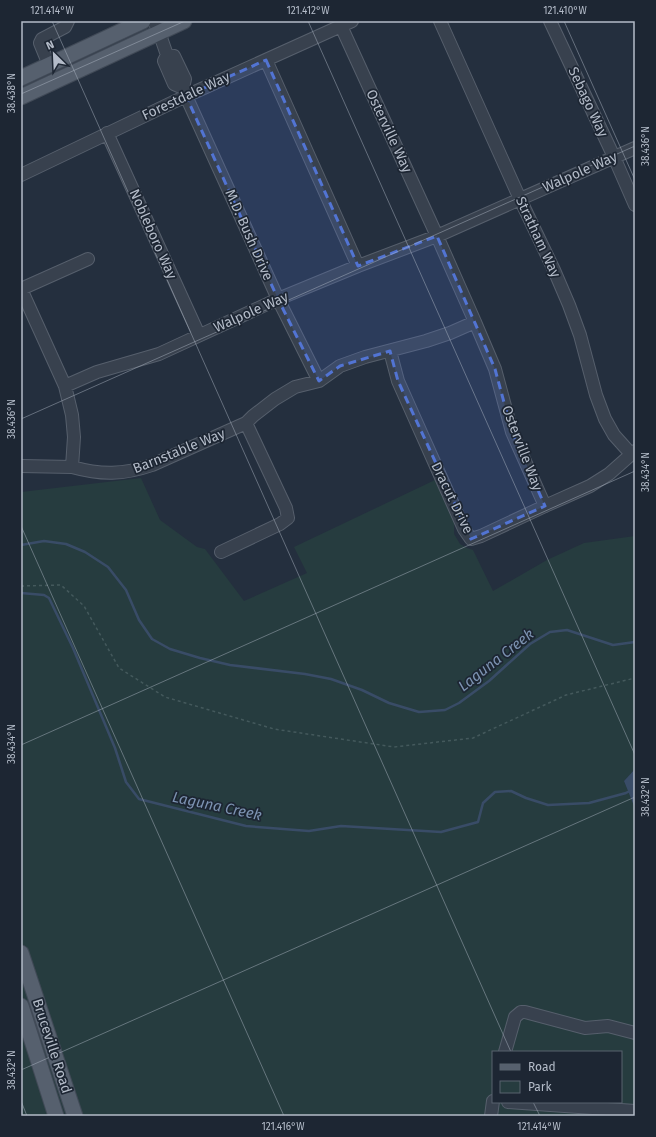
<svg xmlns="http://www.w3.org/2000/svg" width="656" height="1137" font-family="'Fira Sans',sans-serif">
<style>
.green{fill:#263c3f;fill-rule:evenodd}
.water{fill:#394c67}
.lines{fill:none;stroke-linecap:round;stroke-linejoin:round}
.stream{stroke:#394c67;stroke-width:2.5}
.minor-casing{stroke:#565f6c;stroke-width:14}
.major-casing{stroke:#414a57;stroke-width:17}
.path{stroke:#44595c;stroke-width:1.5;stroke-dasharray:3 3;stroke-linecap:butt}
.minor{stroke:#38414e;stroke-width:12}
.major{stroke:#56606e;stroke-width:15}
.marked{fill:#5274d3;fill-opacity:0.2;stroke:#5274d3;stroke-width:3;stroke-dasharray:8 5;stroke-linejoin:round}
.ticks{fill:none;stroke:#b4bcc9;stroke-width:1;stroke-opacity:0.45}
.labels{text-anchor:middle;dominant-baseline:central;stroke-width:3.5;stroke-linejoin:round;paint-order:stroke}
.street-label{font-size:14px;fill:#b4bcc9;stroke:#1d2633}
.water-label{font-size:15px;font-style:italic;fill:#7c92b1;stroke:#1d2633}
.neatline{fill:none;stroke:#b4bcc9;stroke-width:1.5}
.ticks-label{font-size:10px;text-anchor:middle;fill:#b4bcc9}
</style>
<rect width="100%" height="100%" fill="#242f3e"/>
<path class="green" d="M 141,478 L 160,520 L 197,547 L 205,549 L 244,601 L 307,573 L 294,547 L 435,480 L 454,523 L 454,534 L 460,544 L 467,548 L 473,550 L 493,591 L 547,560 L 584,543 L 635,536 L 635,769 L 624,781 L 634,805 L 635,805 L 635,1116 L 21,1116 L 21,492 ZM 493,1052 L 621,1052 L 621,1102 L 493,1102 Z"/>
<path class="water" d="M 635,769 L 635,805 L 634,806 L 624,781 Z"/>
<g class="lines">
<path class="stream" d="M 21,545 L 44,541 L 66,544 L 85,552 L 108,567 L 126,590 L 139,620 L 152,639 L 170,649 L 200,658 L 230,665 L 305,674 L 331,679 L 362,690 L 389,703 L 419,712 L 445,710 L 459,703 L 489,681 L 530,644 L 550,632 L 567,630 L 613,645 L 635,642
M 21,593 L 44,595 L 49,598 L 73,648 L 115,748 L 126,782 L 139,799 L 246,826 L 309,831 L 341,826 L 441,832 L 478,822 L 483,803 L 495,792 L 511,791 L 526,798 L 548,805 L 589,803 L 626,793 L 635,788"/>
<defs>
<path id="minor" d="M 154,21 L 159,32 L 167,55
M 440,21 L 520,199 L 554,270 L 569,305 L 580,335 L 596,395 L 605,419 L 614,435 L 631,454
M 550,21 L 614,157 L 635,205
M 266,60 L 358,266
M 49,65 L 40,43 L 42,39 L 65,27 L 68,21
M 183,88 L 185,79 L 174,56 L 167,55 L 164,61 L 174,84 L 183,88 L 186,96 L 278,299 L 319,381
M 107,133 L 199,335
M 21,175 L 186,96 L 352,21
M 21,289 L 65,386 L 72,415 L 74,437 L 72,467 C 101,475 123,475 152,465 L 246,423 L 253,416 L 275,399 L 295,387 L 319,381 L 340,366 L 365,357 L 426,341 L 450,333 L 475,322 L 437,236 L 635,148
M 21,289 L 88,259
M 475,322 L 495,369 L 512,432 L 545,506
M 390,351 L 398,381 L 464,529 L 471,539 L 481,536 L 545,506 L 590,486 L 609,474 L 635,451
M 65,386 L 97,372 L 159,354 L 278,299 L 358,266 L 437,236 L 341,26
M 21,466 L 72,467
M 221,552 L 280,524 L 288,518 L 286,508 L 246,423
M 505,1052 L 515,1017 L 521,1012 L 525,1012 L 585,1028 L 608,1026 L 635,1033
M 508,1102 L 635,1111
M 491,1116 L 493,1101"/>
<path id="major" d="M 21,78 L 143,21
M 21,97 L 184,21
M 21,953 L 75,1116
M 21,1006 L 56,1116"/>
</defs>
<use href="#minor" class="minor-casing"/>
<use href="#major" class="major-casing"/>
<path class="path" d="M 21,586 L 61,585 L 84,606 L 119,668 L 165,697 L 274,729 L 394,747 L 473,738 L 566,695 L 635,678"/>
<use href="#minor" class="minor"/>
<use href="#major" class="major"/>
</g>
<path class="marked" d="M 266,60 L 358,266 L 437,236 L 495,369 L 512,432 L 545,506 L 471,539 L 398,381 L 390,351 L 340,366 L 319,381 L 278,299 L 186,96 Z"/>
<path class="ticks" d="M 52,21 L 511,1052M 308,21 L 635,755M 564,21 L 635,180M 21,94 L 185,21M 21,419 L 635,146M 21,526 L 284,1116M 21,745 L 635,471M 21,1070 L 635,797M 21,1101 L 27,1116M 533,1102 L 540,1116"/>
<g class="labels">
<g class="street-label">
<text transform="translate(186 96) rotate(-25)">Forestdale Way</text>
<text transform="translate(588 102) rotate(65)">Sebago Way</text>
<text transform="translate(389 131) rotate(65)">Osterville Way</text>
<text transform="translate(580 172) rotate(-24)">Walpole Way</text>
<text transform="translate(153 234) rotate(66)">Nobleboro Way</text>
<text transform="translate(249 235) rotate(66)">M.D. Bush Drive</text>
<text transform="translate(538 237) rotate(65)">Stratham Way</text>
<text transform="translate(251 312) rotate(-24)">Walpole Way</text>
<text transform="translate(522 448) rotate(69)">Osterville Way</text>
<text transform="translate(179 451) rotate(-22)">Barnstable Way</text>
<text transform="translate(452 498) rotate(64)">Dracut Drive</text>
<text transform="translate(52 1046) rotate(72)">Bruceville Road</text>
</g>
<g class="water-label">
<text transform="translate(496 660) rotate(-38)">Laguna Creek</text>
<text transform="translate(217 806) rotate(12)">Laguna Creek</text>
</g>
</g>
<rect width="656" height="1137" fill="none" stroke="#1d2633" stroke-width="44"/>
<rect x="492" y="1051" width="130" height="52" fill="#1d2633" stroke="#59626f"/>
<rect x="500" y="1064" width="20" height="6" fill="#56606e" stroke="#59626f"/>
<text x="528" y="1071" font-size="12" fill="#b4bcc9">Road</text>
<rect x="500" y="1081" width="20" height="12" fill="#263c3f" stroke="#59626f"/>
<text x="528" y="1091" font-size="12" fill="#b4bcc9">Park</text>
<g transform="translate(54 54) rotate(336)" stroke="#1d2633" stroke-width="3" paint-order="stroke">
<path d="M0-3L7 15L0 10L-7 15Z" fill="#b4bcc9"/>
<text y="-6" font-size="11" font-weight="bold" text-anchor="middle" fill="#b4bcc9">N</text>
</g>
<rect x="22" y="22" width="612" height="1093" class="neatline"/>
<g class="ticks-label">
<text x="52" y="14">121.414°W</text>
<text x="308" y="14">121.412°W</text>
<text x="565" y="14">121.410°W</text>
<text transform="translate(11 93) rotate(-90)" y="4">38.438°N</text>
<text transform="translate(645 146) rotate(-90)" y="4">38.436°N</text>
<text transform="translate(11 419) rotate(-90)" y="4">38.436°N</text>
<text transform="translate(645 472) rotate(-90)" y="4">38.434°N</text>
<text transform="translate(11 744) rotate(-90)" y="4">38.434°N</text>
<text transform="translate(645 797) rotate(-90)" y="4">38.432°N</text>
<text transform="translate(11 1070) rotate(-90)" y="4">38.432°N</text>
<text x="283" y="1130">121.416°W</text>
<text x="539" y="1130">121.414°W</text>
</g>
</svg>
